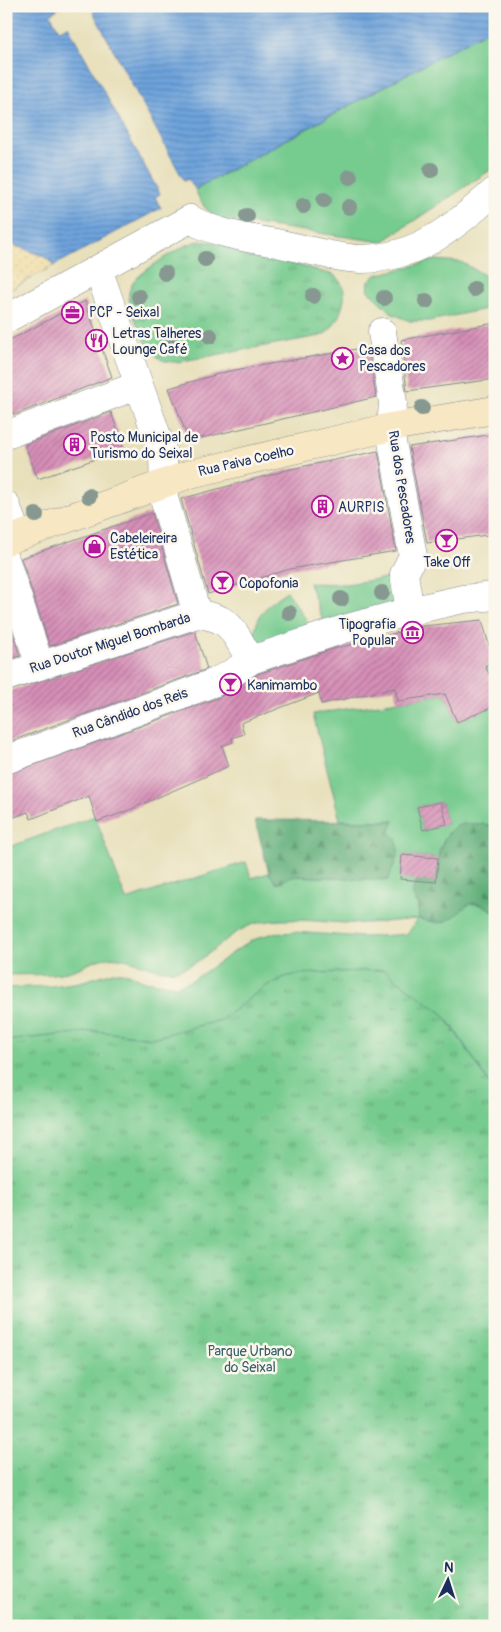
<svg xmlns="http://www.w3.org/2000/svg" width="501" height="1632" font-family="Pangolin,sans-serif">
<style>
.green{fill:#76cb8e;stroke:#487d76;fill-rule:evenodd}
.forest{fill:url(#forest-firs);stroke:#3e6f6c}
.sand{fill:url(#sand-dots);stroke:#84847e}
.park{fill:url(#park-tufts);stroke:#487d76}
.water{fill:url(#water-rules);stroke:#44699c}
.building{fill:url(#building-hatch)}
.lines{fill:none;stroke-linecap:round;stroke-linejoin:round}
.street-casing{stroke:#82888c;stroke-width:29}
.secondary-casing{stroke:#82888c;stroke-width:29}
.street{stroke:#fff;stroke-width:28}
.secondary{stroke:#f8e7c3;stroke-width:28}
.tree{fill:#869890}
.labels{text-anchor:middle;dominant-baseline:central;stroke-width:5;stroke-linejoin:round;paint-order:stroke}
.poi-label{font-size:14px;fill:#1b2f5e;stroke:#fbf7ec;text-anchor:start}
.street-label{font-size:14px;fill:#1b2f5e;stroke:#fbf7ec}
.park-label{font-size:14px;fill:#365e6c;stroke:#fbf7ec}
</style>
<defs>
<pattern id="forest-firs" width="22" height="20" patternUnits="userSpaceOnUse" patternTransform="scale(1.25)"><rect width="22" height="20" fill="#60af79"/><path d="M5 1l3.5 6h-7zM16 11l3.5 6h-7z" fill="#4e8f66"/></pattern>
<pattern id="sand-dots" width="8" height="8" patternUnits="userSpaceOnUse" patternTransform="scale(1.25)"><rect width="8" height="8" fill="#eeda9e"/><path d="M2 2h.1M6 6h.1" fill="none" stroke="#ccbb8a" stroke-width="1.8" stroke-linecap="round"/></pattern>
<pattern id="park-tufts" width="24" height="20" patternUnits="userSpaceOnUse" patternTransform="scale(1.25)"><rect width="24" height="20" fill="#76cb8e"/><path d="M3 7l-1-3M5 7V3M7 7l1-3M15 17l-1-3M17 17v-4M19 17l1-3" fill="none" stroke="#60a577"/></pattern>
<pattern id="water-rules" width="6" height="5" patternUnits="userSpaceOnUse" patternTransform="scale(1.25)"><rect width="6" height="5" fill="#6ea3db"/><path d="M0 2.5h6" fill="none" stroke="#5a85b5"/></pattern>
<pattern id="building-hatch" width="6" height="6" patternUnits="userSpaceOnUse" patternTransform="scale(1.25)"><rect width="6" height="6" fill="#d78fb7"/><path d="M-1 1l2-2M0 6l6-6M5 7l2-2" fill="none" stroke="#ae7598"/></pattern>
</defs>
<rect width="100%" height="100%" fill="#fbf7ec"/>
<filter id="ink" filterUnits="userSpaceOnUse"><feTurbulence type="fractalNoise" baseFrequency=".02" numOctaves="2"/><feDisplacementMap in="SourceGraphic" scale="10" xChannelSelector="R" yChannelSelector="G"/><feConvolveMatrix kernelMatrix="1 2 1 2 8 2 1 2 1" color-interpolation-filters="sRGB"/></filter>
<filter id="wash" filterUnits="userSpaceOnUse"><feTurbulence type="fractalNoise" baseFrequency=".0096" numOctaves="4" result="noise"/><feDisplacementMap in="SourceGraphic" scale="20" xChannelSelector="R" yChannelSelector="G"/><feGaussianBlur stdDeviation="1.12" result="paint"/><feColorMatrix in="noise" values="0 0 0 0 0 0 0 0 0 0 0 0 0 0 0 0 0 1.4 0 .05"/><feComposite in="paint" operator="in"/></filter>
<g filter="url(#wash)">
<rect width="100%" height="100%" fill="#e8e0bb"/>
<path class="green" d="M 495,26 L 495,118 L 487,125 C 486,141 495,150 495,167 L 382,242 L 220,219 C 206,212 202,204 195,190 Z
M 436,260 L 461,262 L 495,281 L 495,307 L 429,321 L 410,321 L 393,314 L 368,291 L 369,281 L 376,275 Z
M 400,576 L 404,603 L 325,626 L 309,583 L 346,584 Z
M 287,591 L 313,630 L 259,644 L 254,642 C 254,617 266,604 287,591 Z
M 495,662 L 495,685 L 485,666 Z
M 445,694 L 457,721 L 495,706 L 495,826 L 480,824 L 449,833 L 439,850 L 438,858 L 403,855 L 400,878 L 417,880 L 412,893 L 418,905 L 419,919 L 439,923 C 463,910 468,894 495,912 L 495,1092 L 451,1024 L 384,970 L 299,974 L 285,977 L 266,986 L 221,1020 L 152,1038 L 95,1031 L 6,1041 L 6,988 L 52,986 L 80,982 L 114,972 L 129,974 L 145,981 L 177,986 L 193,980 L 250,941 L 270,934 L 294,932 L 363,937 L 407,934 L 418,919 C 394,921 370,924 346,923 C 318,922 290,917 262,922 C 230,928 213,957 184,968 C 156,978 133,954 106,958 C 92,960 81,969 67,972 C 48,976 26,974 6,975 L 6,848 L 95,816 L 126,900 L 246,862 L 251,878 L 269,873 L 277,884 L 292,876 L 388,880 L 389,832 L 394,821 L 340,820 L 313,714 ZM 441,802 L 447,824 L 423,830 L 417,807 Z"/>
<path class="forest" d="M 255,820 L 394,821 L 389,832 C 407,845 394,863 388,880 L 292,876 L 277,884 L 269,873 Z
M 480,824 L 495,826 L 495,912 C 464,892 469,911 446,921 C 438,924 428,921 419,919 L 418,905 L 412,893 L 417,880 L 436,882 C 438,864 439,833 459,825 C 465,823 474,824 480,824 Z"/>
<path class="sand" d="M 6,242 L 43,256 L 55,265 L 6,292 Z"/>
<path class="park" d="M 198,241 L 213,242 L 334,275 C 339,280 344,285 344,292 C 346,306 333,333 320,336 L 177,362 C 171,362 164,362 159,358 C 147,350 127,308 129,293 C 130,288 132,283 136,279 C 147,268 183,244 198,241 Z
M 384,970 L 444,1015 L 495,1092 L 495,1626 L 6,1626 L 6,1041 L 95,1031 L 152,1038 L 221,1020 L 266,986 L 285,977 L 299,974 Z"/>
<path class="water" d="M 6,6 L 57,6 L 58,9 L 50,14 L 59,30 L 68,26 L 160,194 L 155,197 L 161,208 L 55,265 L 43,256 L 6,242 Z
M 101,6 L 495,6 L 495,19 L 490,29 L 195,189 L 188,179 L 184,181 L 93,12 Z"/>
<g id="blocks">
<path class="building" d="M 85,301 L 112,377 L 14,415 L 13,412 L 6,415 L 6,342 Z
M 495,323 L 495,379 L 407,391 L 401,340 Z
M 368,347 L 376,397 L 189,441 L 169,388 L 229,371 Z
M 111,412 L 124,449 L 38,479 L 25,445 Z
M 495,434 L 495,534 L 427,543 L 409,447 Z
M 378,451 L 396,551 L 290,569 L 208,594 L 181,499 L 291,469 Z
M 152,513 L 178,604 L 50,646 L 21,558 Z
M 6,613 L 20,656 L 6,660 Z
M 482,620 L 494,663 L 485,666 L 495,685 L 495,706 L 457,722 L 445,694 L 398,701 L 395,688 L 321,704 L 319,693 L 241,723 L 244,734 L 232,738 L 233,742 L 222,746 L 229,766 L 127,811 L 97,822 L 89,796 L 31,819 L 28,812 L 6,820 L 6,775 L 218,698 L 258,674 L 333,649 L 423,626 Z
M 195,631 L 207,669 L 6,743 L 6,692 Z
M 441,802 L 447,824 L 423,830 L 417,807 Z
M 402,855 L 438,858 L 436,882 L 400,879 Z"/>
</g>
</g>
<g filter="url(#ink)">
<use href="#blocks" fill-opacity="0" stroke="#82888c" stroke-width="1"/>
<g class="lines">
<defs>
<path id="street" d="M 98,269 L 163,453 L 164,498 L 197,614
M 6,319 L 190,219 C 218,235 250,238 281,244 C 306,249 334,258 359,259 C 415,260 456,226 495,191
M 382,332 L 393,403 L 391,427 L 392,442 L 413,556 L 404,574 L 410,611
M 6,435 L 139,385
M 6,505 L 17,536
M 6,562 L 40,666
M 6,677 L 197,614 C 234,618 232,632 251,660
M 6,760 L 213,683 L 234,672 L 251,660 L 344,629 L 410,611 L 463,599 L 495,596"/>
<path id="secondary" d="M 6,541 L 190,474 L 391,427 L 495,410"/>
</defs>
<use href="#street" class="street-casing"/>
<use href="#secondary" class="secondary-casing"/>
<use href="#street" class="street"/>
<use href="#secondary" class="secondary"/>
</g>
<g class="tree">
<circle cx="431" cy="170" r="8"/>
<circle cx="350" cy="177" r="8"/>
<circle cx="324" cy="200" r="8"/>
<circle cx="303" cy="206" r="8"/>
<circle cx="349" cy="207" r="8"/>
<circle cx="247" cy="216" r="8"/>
<circle cx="205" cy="259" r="8"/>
<circle cx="165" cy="273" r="8"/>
<circle cx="474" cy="289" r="8"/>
<circle cx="313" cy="296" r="8"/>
<circle cx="139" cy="297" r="8"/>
<circle cx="384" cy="298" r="8"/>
<circle cx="426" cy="301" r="8"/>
<circle cx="172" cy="335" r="8"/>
<circle cx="210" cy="336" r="8"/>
<circle cx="422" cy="408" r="8"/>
<circle cx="89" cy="496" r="8"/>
<circle cx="36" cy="515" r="8"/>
<circle cx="382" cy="593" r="8"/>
<circle cx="341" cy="599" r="8"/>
<circle cx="289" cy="613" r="8"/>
</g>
</g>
<defs>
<symbol id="office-ring" viewBox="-11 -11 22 22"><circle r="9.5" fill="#fbf7ec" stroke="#b5179e" stroke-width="1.5"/><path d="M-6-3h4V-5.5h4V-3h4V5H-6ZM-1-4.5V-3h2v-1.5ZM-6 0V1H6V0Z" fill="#b5179e"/></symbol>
<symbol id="restaurant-ring" viewBox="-11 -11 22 22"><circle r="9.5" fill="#fbf7ec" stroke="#b5179e" stroke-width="1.5"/><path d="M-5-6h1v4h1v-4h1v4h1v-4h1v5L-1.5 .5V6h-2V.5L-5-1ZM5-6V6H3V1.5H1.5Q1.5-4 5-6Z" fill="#b5179e"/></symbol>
<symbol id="sight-ring" viewBox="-11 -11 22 22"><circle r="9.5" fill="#fbf7ec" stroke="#b5179e" stroke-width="1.5"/><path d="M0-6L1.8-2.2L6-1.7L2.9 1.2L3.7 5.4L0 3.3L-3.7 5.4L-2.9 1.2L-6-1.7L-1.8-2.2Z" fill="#b5179e"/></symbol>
<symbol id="building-ring" viewBox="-11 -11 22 22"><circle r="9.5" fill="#fbf7ec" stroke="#b5179e" stroke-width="1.5"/><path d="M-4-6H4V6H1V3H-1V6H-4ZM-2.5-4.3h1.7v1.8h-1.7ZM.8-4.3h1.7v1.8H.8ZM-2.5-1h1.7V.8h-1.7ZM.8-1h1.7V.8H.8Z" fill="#b5179e"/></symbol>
<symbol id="bar-ring" viewBox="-11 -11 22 22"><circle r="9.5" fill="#fbf7ec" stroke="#b5179e" stroke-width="1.5"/><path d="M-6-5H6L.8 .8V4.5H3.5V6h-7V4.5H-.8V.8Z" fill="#b5179e"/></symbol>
<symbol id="shop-ring" viewBox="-11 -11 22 22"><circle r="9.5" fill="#fbf7ec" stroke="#b5179e" stroke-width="1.5"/><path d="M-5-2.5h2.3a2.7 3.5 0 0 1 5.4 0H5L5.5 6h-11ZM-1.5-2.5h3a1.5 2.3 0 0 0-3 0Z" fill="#b5179e"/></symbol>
<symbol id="museum-ring" viewBox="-11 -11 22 22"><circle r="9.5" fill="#fbf7ec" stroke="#b5179e" stroke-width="1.5"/><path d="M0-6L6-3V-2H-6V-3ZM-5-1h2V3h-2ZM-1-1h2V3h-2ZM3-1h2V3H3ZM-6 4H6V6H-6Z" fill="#b5179e"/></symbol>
</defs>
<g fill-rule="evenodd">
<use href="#office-ring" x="60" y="300" width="25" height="25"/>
<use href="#restaurant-ring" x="84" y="328" width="25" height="25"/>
<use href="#sight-ring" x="330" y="346" width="25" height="25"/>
<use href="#building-ring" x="62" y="432" width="25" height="25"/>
<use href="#building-ring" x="310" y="494" width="25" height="25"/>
<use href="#bar-ring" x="434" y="528" width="25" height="25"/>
<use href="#shop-ring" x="82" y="534" width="25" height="25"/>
<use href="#bar-ring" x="210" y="570" width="25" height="25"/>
<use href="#museum-ring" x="400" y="620" width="25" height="25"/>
<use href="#bar-ring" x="218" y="672" width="25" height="25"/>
</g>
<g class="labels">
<g class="poi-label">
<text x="89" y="312">PCP - Seixal</text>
<text x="112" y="333">Letras Talheres<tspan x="112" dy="16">Lounge Café</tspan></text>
<text x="359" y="350">Casa dos<tspan x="359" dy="16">Pescadores</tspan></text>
<text x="90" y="437">Posto Municipal de<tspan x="90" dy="16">Turismo do Seixal</tspan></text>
<text x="338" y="507">AURPIS</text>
<text x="110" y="538">Cabeleireira<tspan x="110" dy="16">Estética</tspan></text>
<text x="447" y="562" text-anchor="middle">Take Off</text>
<text x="239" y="583">Copofonia</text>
<text x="396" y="624" text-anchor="end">Tipografia<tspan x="396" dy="16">Popular</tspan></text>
<text x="247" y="685">Kanimambo</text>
</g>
<g class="street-label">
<text transform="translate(246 461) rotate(-13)">Rua Paiva Coelho</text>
<text transform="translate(402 487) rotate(81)">Rua dos Pescadores</text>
<text transform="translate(110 643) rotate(-18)">Rua Doutor Miguel Bombarda</text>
<text transform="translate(130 713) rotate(-20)">Rua Cândido dos Reis</text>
</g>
<g class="park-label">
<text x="250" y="1351">Parque Urbano<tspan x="250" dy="16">do Seixal</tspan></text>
</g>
</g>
<rect width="501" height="1632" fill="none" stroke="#fbf7ec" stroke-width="25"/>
<g transform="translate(448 1580) rotate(4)" stroke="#fbf7ec" stroke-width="4" paint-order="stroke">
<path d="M0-4L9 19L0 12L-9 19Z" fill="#1b2f5e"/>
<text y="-8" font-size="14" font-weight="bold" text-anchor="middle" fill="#1b2f5e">N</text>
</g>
</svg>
